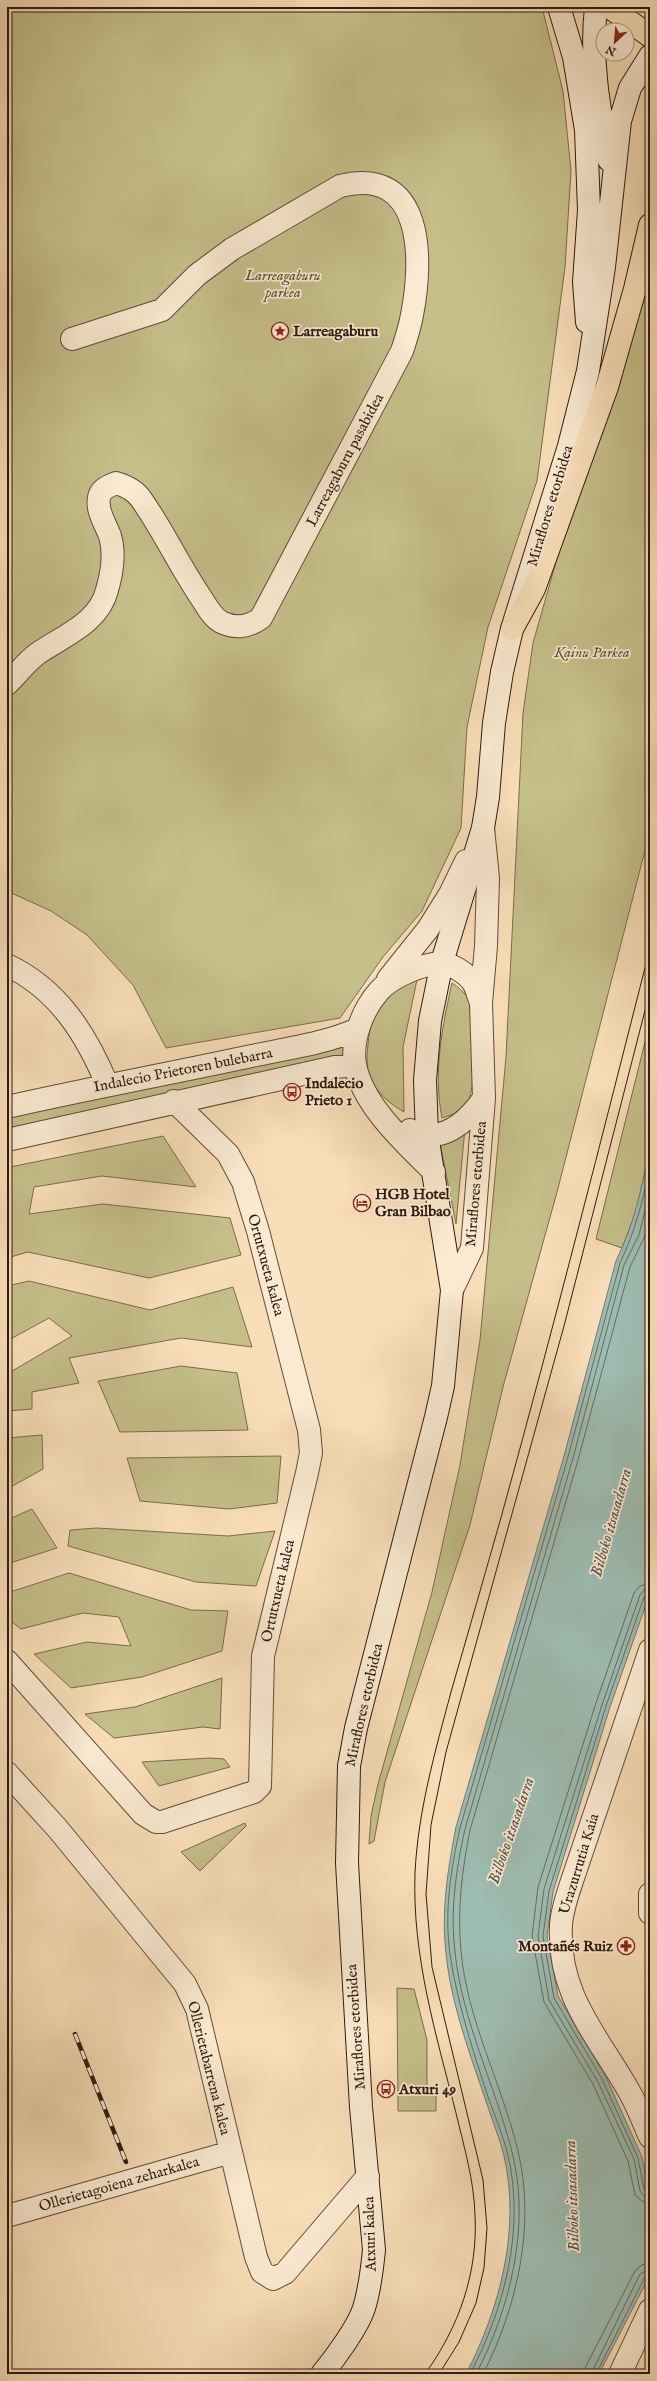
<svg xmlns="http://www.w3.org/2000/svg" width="657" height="2381" font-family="'IM FELL English',serif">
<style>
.green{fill:#c5bf89;stroke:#7a6c4d}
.water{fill:#9dbcb1;stroke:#717b71}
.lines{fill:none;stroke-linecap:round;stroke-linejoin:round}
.shore{stroke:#666b61;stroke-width:1}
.street-casing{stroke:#614b3b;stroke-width:24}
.secondary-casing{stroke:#2f1a11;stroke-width:24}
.primary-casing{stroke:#2f1a11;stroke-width:24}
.highway-casing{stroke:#2f1a11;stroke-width:24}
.street{stroke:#faead1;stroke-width:22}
.secondary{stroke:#faead1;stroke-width:22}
.primary{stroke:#f8deb8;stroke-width:22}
.highway{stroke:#f8deb8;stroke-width:22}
.tram{stroke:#2f1a11;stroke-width:1}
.rail-casing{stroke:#2f1a11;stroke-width:4.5}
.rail{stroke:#faead1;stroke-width:3;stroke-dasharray:9;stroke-linecap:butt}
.labels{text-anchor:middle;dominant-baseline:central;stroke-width:3.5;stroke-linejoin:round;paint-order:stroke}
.park-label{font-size:15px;font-style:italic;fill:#5c4c35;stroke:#faead1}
.poi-label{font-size:15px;font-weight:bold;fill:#2f1a11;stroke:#faead1;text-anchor:start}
.street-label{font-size:15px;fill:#2f1a11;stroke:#faead1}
.water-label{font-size:16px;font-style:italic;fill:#565349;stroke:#faead1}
</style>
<rect width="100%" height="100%" fill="#f8deb8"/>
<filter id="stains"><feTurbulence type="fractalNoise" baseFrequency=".005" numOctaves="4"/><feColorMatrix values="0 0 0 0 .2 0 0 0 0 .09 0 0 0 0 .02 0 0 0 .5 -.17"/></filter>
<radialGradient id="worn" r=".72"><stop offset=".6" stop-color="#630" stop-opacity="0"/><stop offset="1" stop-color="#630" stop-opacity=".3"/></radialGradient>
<path class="green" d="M 7,7 L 542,7 L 563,91 L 571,171 L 565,267 L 537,481 L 488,627 L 467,727 L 461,828 L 422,911 L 383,957 L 340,1018 L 166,1048 L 133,985 L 87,935 L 51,911 L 7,891 Z
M 650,261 L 650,831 L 557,1192 L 503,1387 L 470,1525 L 385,1782 L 374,1841 L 369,1844 L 371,1816 L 378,1784 L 432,1592 L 460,1465 L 480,1340 L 506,1057 L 523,713 L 533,643 L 573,502 Z
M 418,975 L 403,1047 L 404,1112 C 390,1104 374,1091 369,1075 C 366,1066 367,1054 368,1044 C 371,1009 386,989 418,975 Z
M 452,983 C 464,991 473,1001 477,1016 C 479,1027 473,1094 468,1103 C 462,1112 451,1115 442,1118 C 433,1072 442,1028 452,983 Z
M 650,1022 L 650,1148 L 636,1212 L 622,1248 L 596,1239 Z
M 343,1045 L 345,1048 L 343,1055 L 7,1129 L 7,1117 Z
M 465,1128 L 456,1224 L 440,1143 Z
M 163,1136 L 196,1187 L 102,1176 L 34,1187 L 29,1214 L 103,1204 L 230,1218 L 241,1255 L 149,1278 L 28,1252 L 7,1258 L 7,1175 L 10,1167 Z
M 29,1281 L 150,1310 L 233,1287 L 252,1347 L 181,1338 L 69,1358 L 79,1383 L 32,1392 L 32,1409 L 7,1411 L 7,1374 L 72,1336 L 49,1318 L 7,1341 L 7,1286 Z
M 181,1366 L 237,1373 L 248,1430 L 120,1432 L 98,1381 Z
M 42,1435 L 43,1469 L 7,1489 L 7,1438 Z
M 281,1456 L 277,1503 L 229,1509 L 140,1501 L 127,1458 Z
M 32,1509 L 57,1548 L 7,1564 L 7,1520 Z
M 97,1528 L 228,1536 L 275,1531 L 256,1586 L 196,1582 L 68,1546 L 70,1530 Z
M 69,1573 L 191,1610 L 228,1611 L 222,1651 L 142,1677 L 71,1688 L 34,1654 L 87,1642 L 131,1646 L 119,1617 L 83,1613 L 21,1629 L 7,1618 L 7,1593 Z
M 222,1678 L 220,1729 L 203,1727 L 114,1738 L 85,1714 L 135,1707 Z
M 210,1758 L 224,1759 L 230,1767 L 159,1786 L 142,1762 Z
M 245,1823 L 246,1826 L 200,1871 L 181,1852 Z
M 397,1988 L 414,1989 L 427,2040 L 427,2091 L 436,2091 L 436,2111 L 398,2111 Z"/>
<path class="water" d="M 650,1148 L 650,1593 L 610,1707 L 553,1892 L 547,1936 L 558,1996 L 606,2077 L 642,2157 L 650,2198 L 650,2275 L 599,2374 L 466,2374 C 500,2308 521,2229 504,2156 C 500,2139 493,2123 488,2107 C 471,2057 451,2005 446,1953 C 441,1910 448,1869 456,1827 L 564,1456 L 616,1261 C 635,1222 641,1190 650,1148 Z"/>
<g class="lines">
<path class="shore" d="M 650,1583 L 640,1586 L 634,1593 L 596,1703 L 538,1887 L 532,1936 L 544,2002 L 593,2084 L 628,2161 L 635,2195 L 642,2201 L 650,2203
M 650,1589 L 644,1590 L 640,1595 L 602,1705 L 544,1889 L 538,1936 L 549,2000 L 598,2082 L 634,2159 L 640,2191 L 644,2196 L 650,2197
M 650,1594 L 644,1597 L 606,1706 L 549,1891 L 543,1936 L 554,1998 L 602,2079 L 638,2158 L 644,2189 L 650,2192
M 470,2374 C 505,2308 525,2228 508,2155 C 503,2135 495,2116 488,2097 C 473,2051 457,2002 450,1954 C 444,1911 451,1869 460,1828 L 568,1457 L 620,1263 C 636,1229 642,1203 650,1167
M 476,2374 C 510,2309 531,2225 512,2152 C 495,2085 462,2021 455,1952 C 450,1910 456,1870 465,1829 L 573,1458 L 624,1265 L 639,1235 L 650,1191
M 483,2374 C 517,2308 536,2225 518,2151 C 502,2084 467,2020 461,1951 C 457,1909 462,1871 470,1830 L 578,1460 L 630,1267 L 644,1238 L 650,1219
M 585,2374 L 586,2366 L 635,2271 L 642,2265 L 650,2263
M 591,2374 L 640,2274 L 650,2269
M 596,2374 L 645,2277 L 650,2274"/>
<defs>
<path id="street" d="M 7,684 C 17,675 26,662 37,654 C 63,636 99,623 107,590 C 112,573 115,553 110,536 C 106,525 96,510 99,498 C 100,489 109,486 116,483 C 126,486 135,490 141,499 C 163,530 179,565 200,596 C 206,605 212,617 221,622 C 235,629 249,627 261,618 L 402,351 C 406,339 410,327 412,315 C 423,259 424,165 340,186 L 232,249 L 197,275 L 162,310 L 72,339
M 7,965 C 58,989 86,1034 107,1084
M 388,979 L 428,929 L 450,894 L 466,861
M 7,1107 C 87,1089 167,1074 247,1057 C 284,1049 324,1044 358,1029
M 410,1130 C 441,1146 467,1122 484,1098
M 7,1140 L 335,1067 L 355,1065
M 434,1172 C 406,1144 362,1105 355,1064 C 351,1039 363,1009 379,991 C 391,977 422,964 441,963 C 449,962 467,974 472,981 C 476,986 478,996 481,1003
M 452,1290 L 472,1248 L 484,1098 L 481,1003 L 486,946 L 488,878 L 483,828
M 650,1650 L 573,1878 C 568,1893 562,1909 561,1925 C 557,1995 598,2036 630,2093 C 638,2107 643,2122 650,2137
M 7,1661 L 143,1814 L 156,1822 L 162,1822 L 254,1792 L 260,1786 L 263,1656 L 307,1473 L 311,1453 L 309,1430 L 258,1231 L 243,1182 L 228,1154 L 174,1101
M 7,1773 L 57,1828 L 185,1984 L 197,2009 L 256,2257 L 262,2272 L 273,2279 L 285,2273 L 368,2176
M 650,1894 L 650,1913
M 7,2216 L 231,2152
M 620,2374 L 650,2310"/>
<path id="secondary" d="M 559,7 L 574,57 L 586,130 L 589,210 L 584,282 L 587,322
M 596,7 C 590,60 599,109 609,160
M 322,2374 C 335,2358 358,2327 364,2308 C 370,2289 372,2270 374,2250 L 361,2107 L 347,1863 L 349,1766 L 356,1728 L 436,1417 L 443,1386 L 452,1290 L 427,1135 L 425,1080 L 430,1021 L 442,962 L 483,828 L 488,797 L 494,723 L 502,672 L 512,629 L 569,446 L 588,371 L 604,267 L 620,121 L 630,88 L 650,56"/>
<path id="primary" d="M 609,7 L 650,36"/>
<path id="highway" d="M 512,629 L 534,589 L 607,387 L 635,289 L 650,225"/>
</defs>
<use href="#street" class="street-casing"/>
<use href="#secondary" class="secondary-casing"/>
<use href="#primary" class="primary-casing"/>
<use href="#highway" class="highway-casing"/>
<use href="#street" class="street"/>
<use href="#secondary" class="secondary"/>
<use href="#primary" class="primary"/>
<use href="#highway" class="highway"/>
<path class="tram" d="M 425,2374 C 459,2327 478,2273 475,2215 C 474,2180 464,2147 456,2113 C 436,2034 412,1956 415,1873 C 418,1811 435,1752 451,1692 C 468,1633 485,1574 502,1514 C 554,1326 602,1137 650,948
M 439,2374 L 459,2342 L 476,2303 L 484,2268 L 487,2228 L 483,2180 L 432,1967 L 426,1894 L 431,1825 L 446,1752 L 564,1326 L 650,991"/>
<defs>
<path id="rail" d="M 75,2034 L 126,2162"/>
</defs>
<use href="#rail" class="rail-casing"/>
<use href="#rail" class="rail"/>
</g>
<defs>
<symbol id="sight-ring" viewBox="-11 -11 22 22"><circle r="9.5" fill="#faead1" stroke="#8f2418" stroke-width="1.5"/><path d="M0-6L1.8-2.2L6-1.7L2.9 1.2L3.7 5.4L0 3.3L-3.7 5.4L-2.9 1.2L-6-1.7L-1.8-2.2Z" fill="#8f2418"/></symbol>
<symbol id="bus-ring" viewBox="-11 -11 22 22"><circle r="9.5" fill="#faead1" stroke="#8f2418" stroke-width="1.5"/><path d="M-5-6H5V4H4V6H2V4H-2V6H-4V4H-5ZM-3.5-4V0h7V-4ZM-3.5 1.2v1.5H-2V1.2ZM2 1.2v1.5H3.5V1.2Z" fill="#8f2418"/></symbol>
<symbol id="hotel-ring" viewBox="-11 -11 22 22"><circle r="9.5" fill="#faead1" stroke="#8f2418" stroke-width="1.5"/><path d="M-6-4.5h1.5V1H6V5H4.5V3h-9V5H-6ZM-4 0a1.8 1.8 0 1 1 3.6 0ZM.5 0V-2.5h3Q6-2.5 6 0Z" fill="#8f2418"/></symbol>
<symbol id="pharmacy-ring" viewBox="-11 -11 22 22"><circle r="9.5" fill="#faead1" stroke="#8f2418" stroke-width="1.5"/><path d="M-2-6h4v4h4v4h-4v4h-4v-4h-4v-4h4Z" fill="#8f2418"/></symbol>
</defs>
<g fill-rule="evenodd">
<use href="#sight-ring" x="270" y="321" width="20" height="20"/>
<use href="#bus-ring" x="282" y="1082" width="20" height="20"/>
<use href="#hotel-ring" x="352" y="1193" width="20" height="20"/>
<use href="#pharmacy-ring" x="616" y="1936" width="20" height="20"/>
<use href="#bus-ring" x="376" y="2079" width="20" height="20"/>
</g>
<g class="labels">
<g class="park-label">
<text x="283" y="275">Larreagaburu<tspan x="283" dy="17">parkea</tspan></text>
<text x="592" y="652">Kainu Parkea</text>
</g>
<g class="poi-label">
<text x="293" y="331">Larreagaburu</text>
<text x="305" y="1083">Indalecio<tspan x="305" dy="17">Prieto 1</tspan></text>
<text x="375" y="1194">HGB Hotel<tspan x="375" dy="17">Gran Bilbao</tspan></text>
<text x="613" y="1946" text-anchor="end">Montañés Ruiz</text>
<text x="399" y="2089">Atxuri 49</text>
</g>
<g class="street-label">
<text transform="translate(345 460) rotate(-62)">Larreagaburu pasabidea</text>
<text transform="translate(550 506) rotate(-73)">Miraflores etorbidea</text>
<text transform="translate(183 1070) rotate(-11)">Indalecio Prietoren bulebarra</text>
<text transform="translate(476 1184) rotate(-85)">Miraflores etorbidea</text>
<text transform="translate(266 1265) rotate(75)">Ortutxueta kalea</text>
<text transform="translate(278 1591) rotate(-77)">Ortutxueta kalea</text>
<text transform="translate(364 1705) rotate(-77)">Miraflores etorbidea</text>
<text transform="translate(579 1864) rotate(-73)">Urazurrutia Kaia</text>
<text transform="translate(356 2027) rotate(-94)">Miraflores etorbidea</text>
<text transform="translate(209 2068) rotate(76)">Ollerietabarrena kalea</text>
<text transform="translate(119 2184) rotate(-16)">Ollerietagoiena zeharkalea</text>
<text transform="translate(370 2234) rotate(-92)">Atxuri kalea</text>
</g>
<g class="water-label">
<text transform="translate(612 1523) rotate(-74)">Bilboko itsasadarra</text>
<text transform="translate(512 1831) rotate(-71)">Bilboko itsasadarra</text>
<text transform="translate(573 2196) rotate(-92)">Bilboko itsasadarra</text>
</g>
</g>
<rect width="657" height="2381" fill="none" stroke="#f8deb8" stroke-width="24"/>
<rect x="8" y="8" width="641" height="2365" fill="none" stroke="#2f1a11" stroke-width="2"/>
<rect x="12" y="12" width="633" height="2357" fill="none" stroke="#2f1a11"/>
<g transform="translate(615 42) rotate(206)"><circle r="19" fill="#faead1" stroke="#a99784"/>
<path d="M0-3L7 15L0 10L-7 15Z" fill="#8f2418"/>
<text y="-6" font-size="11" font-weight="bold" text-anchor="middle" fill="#2f1a11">N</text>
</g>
<rect width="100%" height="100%" filter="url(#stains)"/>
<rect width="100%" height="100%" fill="url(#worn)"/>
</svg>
